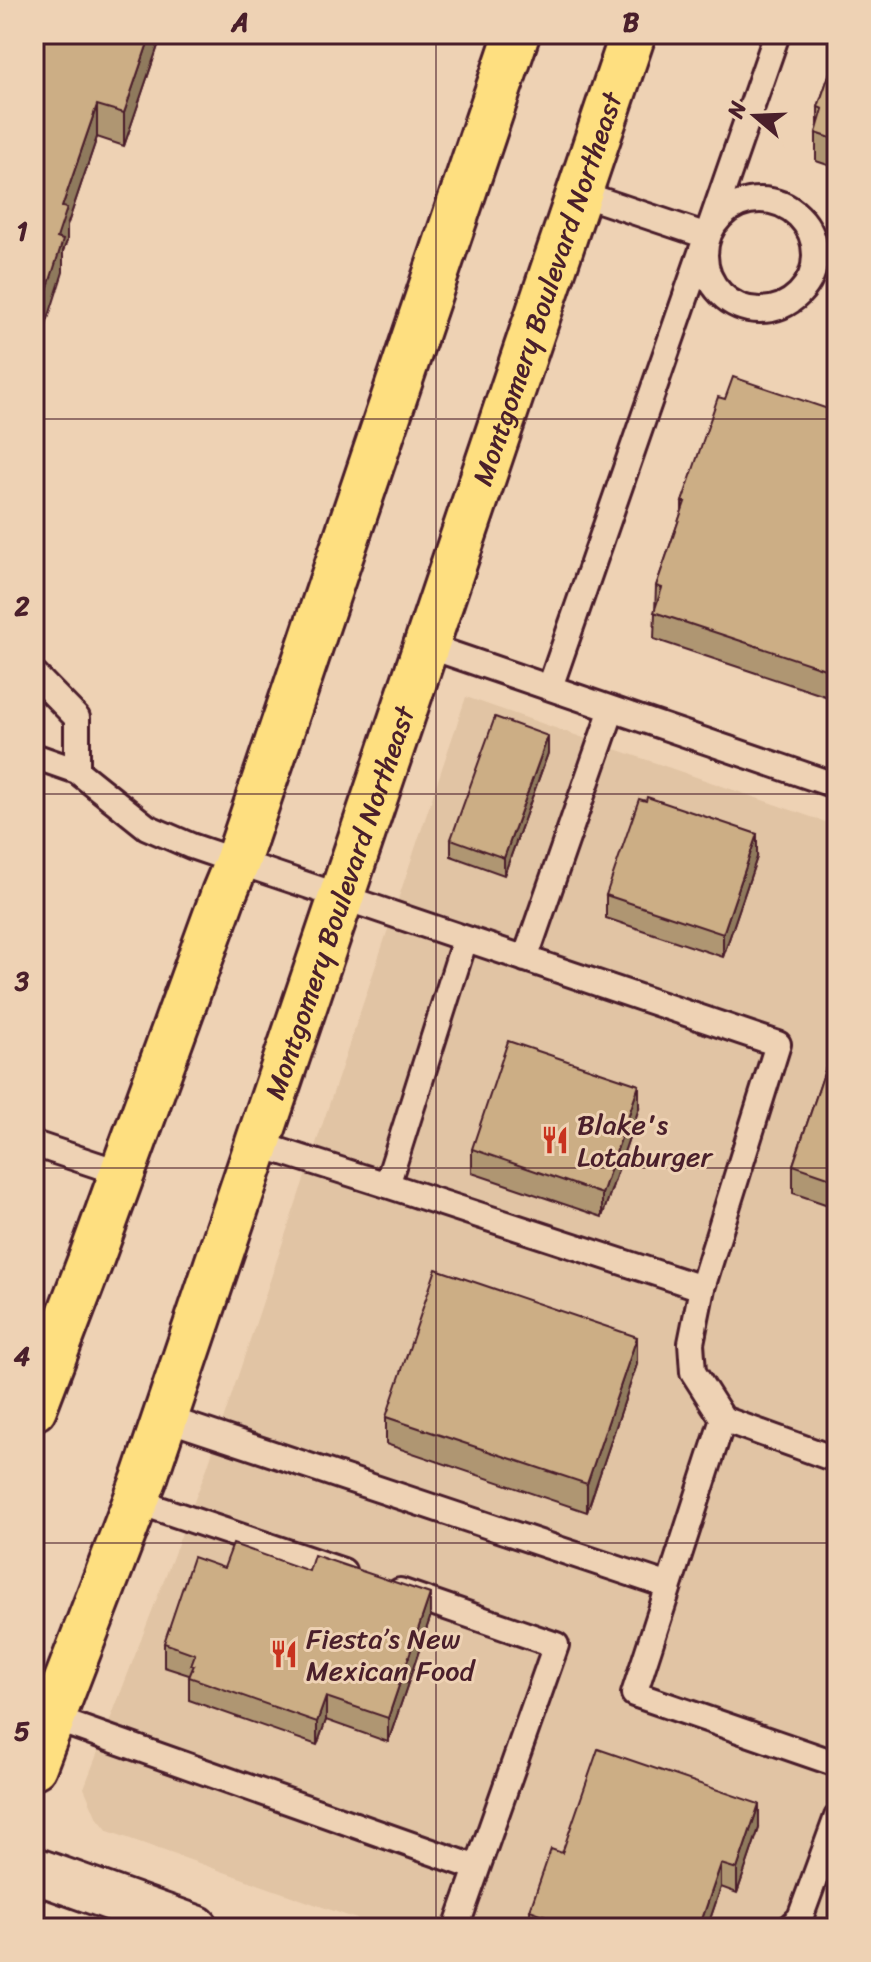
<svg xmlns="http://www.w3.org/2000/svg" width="871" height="1962" font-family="Sriracha,sans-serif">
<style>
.built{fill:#e1c4a4}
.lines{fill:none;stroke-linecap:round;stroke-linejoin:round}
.service-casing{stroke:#4a1f2b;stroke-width:30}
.secondary-casing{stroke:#4a1f2b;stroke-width:50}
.primary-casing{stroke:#4a1f2b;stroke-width:50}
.service{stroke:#eed2b4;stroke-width:24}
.secondary{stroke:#eed2b4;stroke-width:44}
.primary{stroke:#fedf80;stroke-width:44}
.wall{fill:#af9672;stroke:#4a1f2b;stroke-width:2}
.shaded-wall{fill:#8f7a5d;stroke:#4a1f2b;stroke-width:2}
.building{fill:#ccae85;stroke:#4a1f2b;stroke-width:2}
.grid{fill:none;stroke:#4a1f2b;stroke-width:2;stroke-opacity:0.55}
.labels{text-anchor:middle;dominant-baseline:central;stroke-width:6;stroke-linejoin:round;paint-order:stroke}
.street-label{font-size:28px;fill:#4a1f2b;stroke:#eed2b4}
.poi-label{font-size:28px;fill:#4a1f2b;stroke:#eed2b4;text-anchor:start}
.neatline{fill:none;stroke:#4a1f2b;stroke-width:3}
.grid-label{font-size:26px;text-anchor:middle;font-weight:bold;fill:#4a1f2b}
</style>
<rect width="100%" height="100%" fill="#eed2b4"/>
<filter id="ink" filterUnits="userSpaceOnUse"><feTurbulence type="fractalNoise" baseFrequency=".0125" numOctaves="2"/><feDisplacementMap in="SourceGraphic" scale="16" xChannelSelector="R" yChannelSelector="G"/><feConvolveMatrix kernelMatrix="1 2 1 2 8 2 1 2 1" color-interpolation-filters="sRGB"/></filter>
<g filter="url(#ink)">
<path class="built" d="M 466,697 L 837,826 L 837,1928 L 382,1928 L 108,1831 L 96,1816 L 84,1788 L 207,1468 Z"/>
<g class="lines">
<defs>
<path id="service" d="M 579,193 L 707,236
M705 255a55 55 0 1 1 110 0a55 55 0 1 1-110 0Z
M 425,645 L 837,786
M 34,674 L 77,718 L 77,771
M 550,687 L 777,34
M 34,756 L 77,771 L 147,827 L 191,846 L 778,1044 L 702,1288 L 691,1343 L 693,1372 L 723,1419 L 634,1694 L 837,1764
M 525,959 L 612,709
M 34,1144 L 121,1173
M 258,1144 L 387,1185 L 465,939
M 387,1185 L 702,1288
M 165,1418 L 669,1586
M 723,1419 L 837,1460
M 136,1501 L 343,1571
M 400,1591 L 556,1645 L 456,1928
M 52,1718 L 477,1868
M 789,1928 L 800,1918 L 837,1817"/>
<path id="secondary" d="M 34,1870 L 196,1928"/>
<g id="primary">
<path d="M 34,1408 L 91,1259 L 224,893 L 237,862 L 517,34"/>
<path id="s1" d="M 34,1766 L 145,1477 L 633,34"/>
</g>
</defs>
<use href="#service" class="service-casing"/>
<use href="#secondary" class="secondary-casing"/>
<use href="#primary" class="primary-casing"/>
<use href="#service" class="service"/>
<use href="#secondary" class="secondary"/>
<use href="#primary" class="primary"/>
</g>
<path class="wall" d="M 34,34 L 162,34 L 124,146 L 97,137 L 67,226 L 67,241 L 63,251 L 63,272 Z
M 837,52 L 837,168 L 816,161 L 816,133 L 818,126 L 818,107 Z
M 725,399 L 837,412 L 837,700 L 654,639 L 656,586 L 682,511 L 682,502 Z
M 548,753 L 504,875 L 451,856 L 451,839 Z
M 757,857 L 723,957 L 606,918 L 606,895 Z
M 837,1035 L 837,1208 L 793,1193 L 793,1165 Z
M 639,1108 L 602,1217 L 472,1173 L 472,1149 Z
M 637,1364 L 587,1512 L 386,1444 L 386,1417 Z
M 224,1568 L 430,1618 L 388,1742 L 326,1720 L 317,1745 L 189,1700 L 189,1675 L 164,1667 L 164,1643 Z
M 759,1828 L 737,1893 L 721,1887 L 707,1928 L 530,1928 L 530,1910 L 562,1853 Z"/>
<path class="shaded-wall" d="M 151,34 L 162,34 L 124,146 L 124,113 Z
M 97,105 L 97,137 L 67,226 L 67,241 L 63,251 L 63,272 L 34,363 L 34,331 L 57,238 L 62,207 Z
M 548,736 L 548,753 L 504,875 L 504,858 Z
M 757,834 L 757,857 L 723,957 L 723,934 Z
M 639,1085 L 639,1108 L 602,1217 L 602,1194 Z
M 637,1337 L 637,1364 L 587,1512 L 587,1484 Z
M 430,1594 L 430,1618 L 388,1742 L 388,1718 Z
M 326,1697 L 326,1720 L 317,1745 L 317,1722 Z
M 759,1804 L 759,1828 L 737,1893 L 737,1869 Z
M 721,1864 L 721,1887 L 707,1928 L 699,1928 Z"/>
<path class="building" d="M 34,34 L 151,34 L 124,113 L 97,105 L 62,207 L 67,208 L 57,238 L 63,240 L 34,331 Z
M 837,52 L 837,140 L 816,133 L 823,109 L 818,107 Z
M 733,377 L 837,412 L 837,673 L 654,612 L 662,588 L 656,586 L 685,502 L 682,502 L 718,397 L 725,399 Z
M 495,717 L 548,736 L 504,858 L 451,839 Z
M 647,797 L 757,834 L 723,934 L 606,895 L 639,799 L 646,801 Z
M 837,1035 L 837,1180 L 793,1165 Z
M 508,1041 L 639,1085 L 602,1194 L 472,1149 Z
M 436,1269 L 637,1337 L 587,1484 L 386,1417 Z
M 233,1544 L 309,1571 L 314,1555 L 430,1594 L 388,1718 L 326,1697 L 317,1722 L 189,1677 L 194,1665 L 191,1665 L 195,1654 L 164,1643 L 193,1557 L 224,1568 Z
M 598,1749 L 759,1804 L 737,1869 L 721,1864 L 699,1928 L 578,1928 L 530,1910 L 551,1849 L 562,1853 Z"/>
</g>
<path class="grid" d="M 436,34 L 436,1928M 34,419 L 837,419M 34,794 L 837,794M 34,1168 L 837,1168M 34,1543 L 837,1543"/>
<defs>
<symbol id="restaurant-bare" viewBox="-9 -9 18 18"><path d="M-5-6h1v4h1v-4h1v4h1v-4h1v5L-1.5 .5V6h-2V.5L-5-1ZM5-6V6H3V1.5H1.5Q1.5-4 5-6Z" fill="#c8321e" stroke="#eed2b4" stroke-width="2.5" paint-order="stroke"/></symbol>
</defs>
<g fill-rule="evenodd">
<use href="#restaurant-bare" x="535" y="1120" width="40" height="40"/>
<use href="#restaurant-bare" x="264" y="1634" width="40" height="40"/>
</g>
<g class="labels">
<g class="street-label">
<text stroke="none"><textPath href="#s1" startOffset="1564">Montgomery Boulevard Northeast</textPath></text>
<text stroke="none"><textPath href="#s1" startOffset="916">Montgomery Boulevard Northeast</textPath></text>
</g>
<g class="poi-label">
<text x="577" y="1124">Blake's<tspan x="577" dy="32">Lotaburger</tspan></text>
<text x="306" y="1638">Fiesta’s New<tspan x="306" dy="32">Mexican Food</tspan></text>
</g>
</g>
<rect width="871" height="1962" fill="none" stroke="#eed2b4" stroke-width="88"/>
<g transform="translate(755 116) rotate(289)" stroke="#eed2b4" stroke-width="6" paint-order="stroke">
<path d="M0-6L14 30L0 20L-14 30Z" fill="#4a1f2b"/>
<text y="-12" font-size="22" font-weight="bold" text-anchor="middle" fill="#4a1f2b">N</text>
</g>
<rect x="44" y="44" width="783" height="1874" class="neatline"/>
<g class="grid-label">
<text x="240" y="31">A</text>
<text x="631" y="31">B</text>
<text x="22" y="240">1</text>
<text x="22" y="615">2</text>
<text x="22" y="990">3</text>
<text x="22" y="1365">4</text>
<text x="22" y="1740">5</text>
</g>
</svg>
